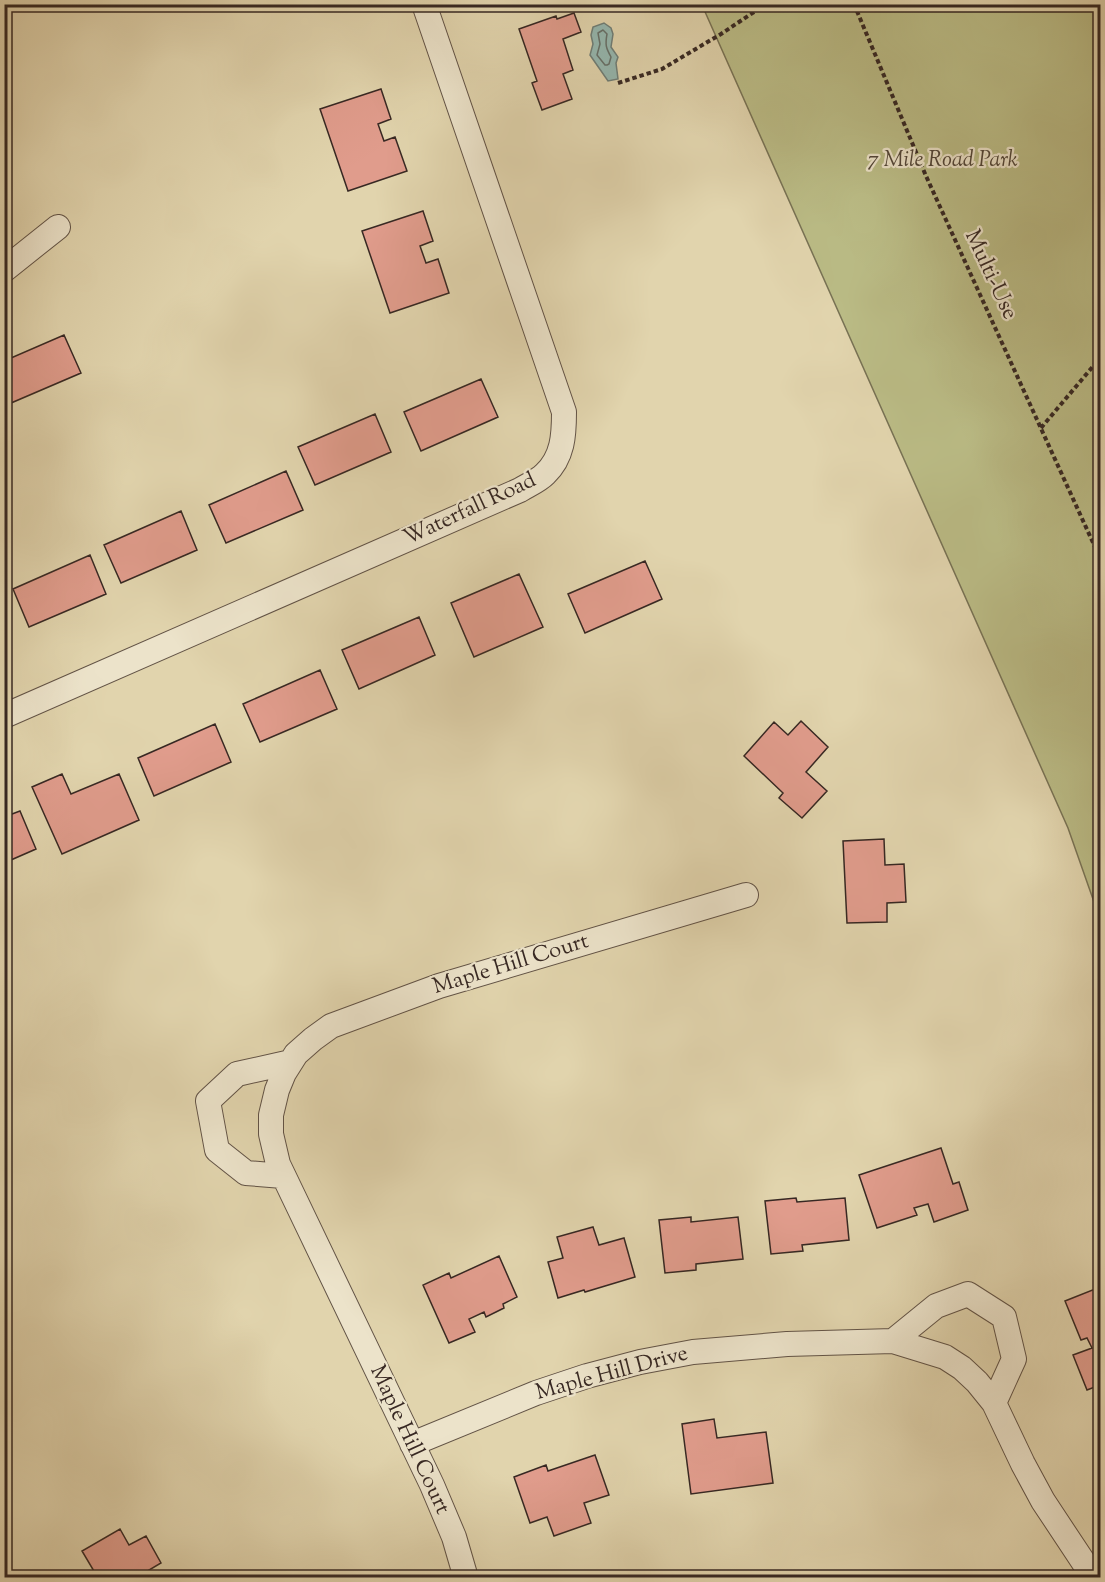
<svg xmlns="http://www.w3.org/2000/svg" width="1105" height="1582" font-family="'Sorts Mill Goudy',serif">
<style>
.green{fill:#babb85;stroke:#787254;stroke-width:1.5}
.water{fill:#95b7af;stroke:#6f7e77;stroke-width:1.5}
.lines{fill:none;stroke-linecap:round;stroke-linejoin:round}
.shore{stroke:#667069;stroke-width:1.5}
.building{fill:#e09c8c;stroke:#372823;stroke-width:1.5}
.minor-casing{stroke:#625346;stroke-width:26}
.path{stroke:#372823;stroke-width:4;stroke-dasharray:4.5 3;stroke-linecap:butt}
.minor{stroke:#ece3ca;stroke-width:24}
.labels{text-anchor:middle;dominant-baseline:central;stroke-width:4.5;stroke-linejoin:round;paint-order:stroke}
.park-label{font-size:22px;font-style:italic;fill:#514537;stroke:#ece3ca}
.street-label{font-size:22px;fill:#372823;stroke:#ece3ca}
</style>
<rect width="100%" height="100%" fill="#e1d4ad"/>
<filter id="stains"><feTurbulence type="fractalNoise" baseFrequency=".00333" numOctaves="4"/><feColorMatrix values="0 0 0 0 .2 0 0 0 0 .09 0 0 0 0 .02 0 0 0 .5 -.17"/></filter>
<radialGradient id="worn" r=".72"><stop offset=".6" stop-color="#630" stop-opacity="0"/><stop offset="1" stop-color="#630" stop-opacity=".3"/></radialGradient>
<path class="green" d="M 702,5 L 1100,5 L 1100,919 L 1068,828 Z"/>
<path class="water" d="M 604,23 L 611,28 L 613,34 L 611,47 L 618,57 L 616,63 L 618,79 L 608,81 L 590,55 L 593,44 L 591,35 L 593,27 Z"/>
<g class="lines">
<path class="shore" d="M 603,30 L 607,34 C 605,45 606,48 611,57 L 609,64 L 607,65 L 605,65 L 597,55 L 600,44 L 598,33 Z"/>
</g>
<path class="building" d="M 574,13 L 581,32 L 563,39 L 573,70 L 563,74 L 572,99 L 542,110 L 532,83 L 537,81 L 519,29 L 556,16 L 557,19 Z
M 381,89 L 391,119 L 378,124 L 384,141 L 395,137 L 407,171 L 348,191 L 320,109 Z
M 423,211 L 433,241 L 420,246 L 426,263 L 438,259 L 449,293 L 390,313 L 362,231 Z
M 64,335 L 81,373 L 4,406 L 4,361 Z
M 481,379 L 498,417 L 421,451 L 404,412 Z
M 375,414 L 391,452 L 315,485 L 298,447 Z
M 286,471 L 303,510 L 226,543 L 209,505 Z
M 181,511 L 197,550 L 121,583 L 104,545 Z
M 90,555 L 106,594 L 29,627 L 13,589 Z
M 645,561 L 662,599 L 585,633 L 568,594 Z
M 519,574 L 543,627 L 474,657 L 451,603 Z
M 419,617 L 435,655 L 359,689 L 342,650 Z
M 320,670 L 337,709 L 260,742 L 243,704 Z
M 801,721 L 828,747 L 806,772 L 827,791 L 802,818 L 779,798 L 783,793 L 744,756 L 774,722 L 788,735 Z
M 215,724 L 231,762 L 154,796 L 138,758 Z
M 62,774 L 71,794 L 119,774 L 139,820 L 62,854 L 32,787 Z
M 20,811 L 36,849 L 4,863 L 4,817 Z
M 884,839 L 885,865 L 904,864 L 906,902 L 887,903 L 887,922 L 847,923 L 843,841 Z
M 941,1148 L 953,1184 L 959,1182 L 968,1210 L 934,1222 L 928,1204 L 914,1208 L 917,1215 L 877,1228 L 859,1175 Z
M 796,1198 L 797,1202 L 845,1198 L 849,1240 L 802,1245 L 803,1251 L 771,1254 L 765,1201 Z
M 691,1217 L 691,1222 L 738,1217 L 743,1259 L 696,1264 L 696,1270 L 665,1273 L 659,1220 Z
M 593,1227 L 599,1245 L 624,1238 L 635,1277 L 585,1292 L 584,1290 L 558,1298 L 548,1262 L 563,1258 L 557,1237 Z
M 499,1256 L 517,1297 L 503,1304 L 504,1308 L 486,1317 L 484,1312 L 469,1319 L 475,1332 L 449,1343 L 423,1285 L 449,1273 L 451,1278 Z
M 1100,1287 L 1100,1385 L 1087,1390 L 1073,1355 L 1092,1348 L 1087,1338 L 1081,1340 L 1065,1301 Z
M 714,1419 L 717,1438 L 766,1432 L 773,1483 L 691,1494 L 682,1424 Z
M 595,1455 L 609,1495 L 584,1503 L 591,1523 L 554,1536 L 547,1517 L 530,1523 L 514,1477 L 546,1465 L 548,1471 Z
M 120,1529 L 129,1545 L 146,1536 L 161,1563 L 144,1573 L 147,1578 L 98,1578 L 82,1551 Z"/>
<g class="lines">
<defs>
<path id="minor" d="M 4,270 L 58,227
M 4,716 L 520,490 C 528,485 538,481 545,474 C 563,457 564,435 564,412 L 424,4
M 283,1176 L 246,1173 L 217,1150 L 208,1101 L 237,1074 L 291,1062
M 893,1341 L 936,1306 L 968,1294 L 1004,1317 L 1014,1359 L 994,1403
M 412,1444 L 536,1393 L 587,1376 L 640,1362 L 693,1352 L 787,1344 L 893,1341 L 945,1357 L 962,1368 L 977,1382 L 994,1403 L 1023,1464 L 1043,1501 L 1094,1578
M 466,1578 L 454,1537 L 432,1485 L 278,1164 L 271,1134 L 271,1115 L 277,1090 L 284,1073 L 296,1054 L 313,1039 L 331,1026 L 439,986 L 746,895"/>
</defs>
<use href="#minor" class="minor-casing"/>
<path class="path" d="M 854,4 L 926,176 L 1100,558
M 618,83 L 662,69 L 721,34 L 760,8 L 761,4
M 1041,428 L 1100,358"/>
<use href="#minor" class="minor"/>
</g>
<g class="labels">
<g class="park-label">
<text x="943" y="161">7 Mile Road Park</text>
</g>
<g class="street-label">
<text transform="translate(990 275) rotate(65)">Multi-Use</text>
<text transform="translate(470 510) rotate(-25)">Waterfall Road</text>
<text transform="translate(511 965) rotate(-17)">Maple Hill Court</text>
<text transform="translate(612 1374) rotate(-15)">Maple Hill Drive</text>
<text transform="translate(409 1440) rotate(65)">Maple Hill Court</text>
</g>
</g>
<rect width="1105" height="1582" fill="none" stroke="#e1d4ad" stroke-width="24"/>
<rect x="6" y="6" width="1093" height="1570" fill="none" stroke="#372823" stroke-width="3"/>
<rect x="12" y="12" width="1081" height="1558" fill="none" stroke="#372823" stroke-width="1.5"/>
<rect width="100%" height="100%" filter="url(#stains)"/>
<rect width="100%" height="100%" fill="url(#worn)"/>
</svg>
